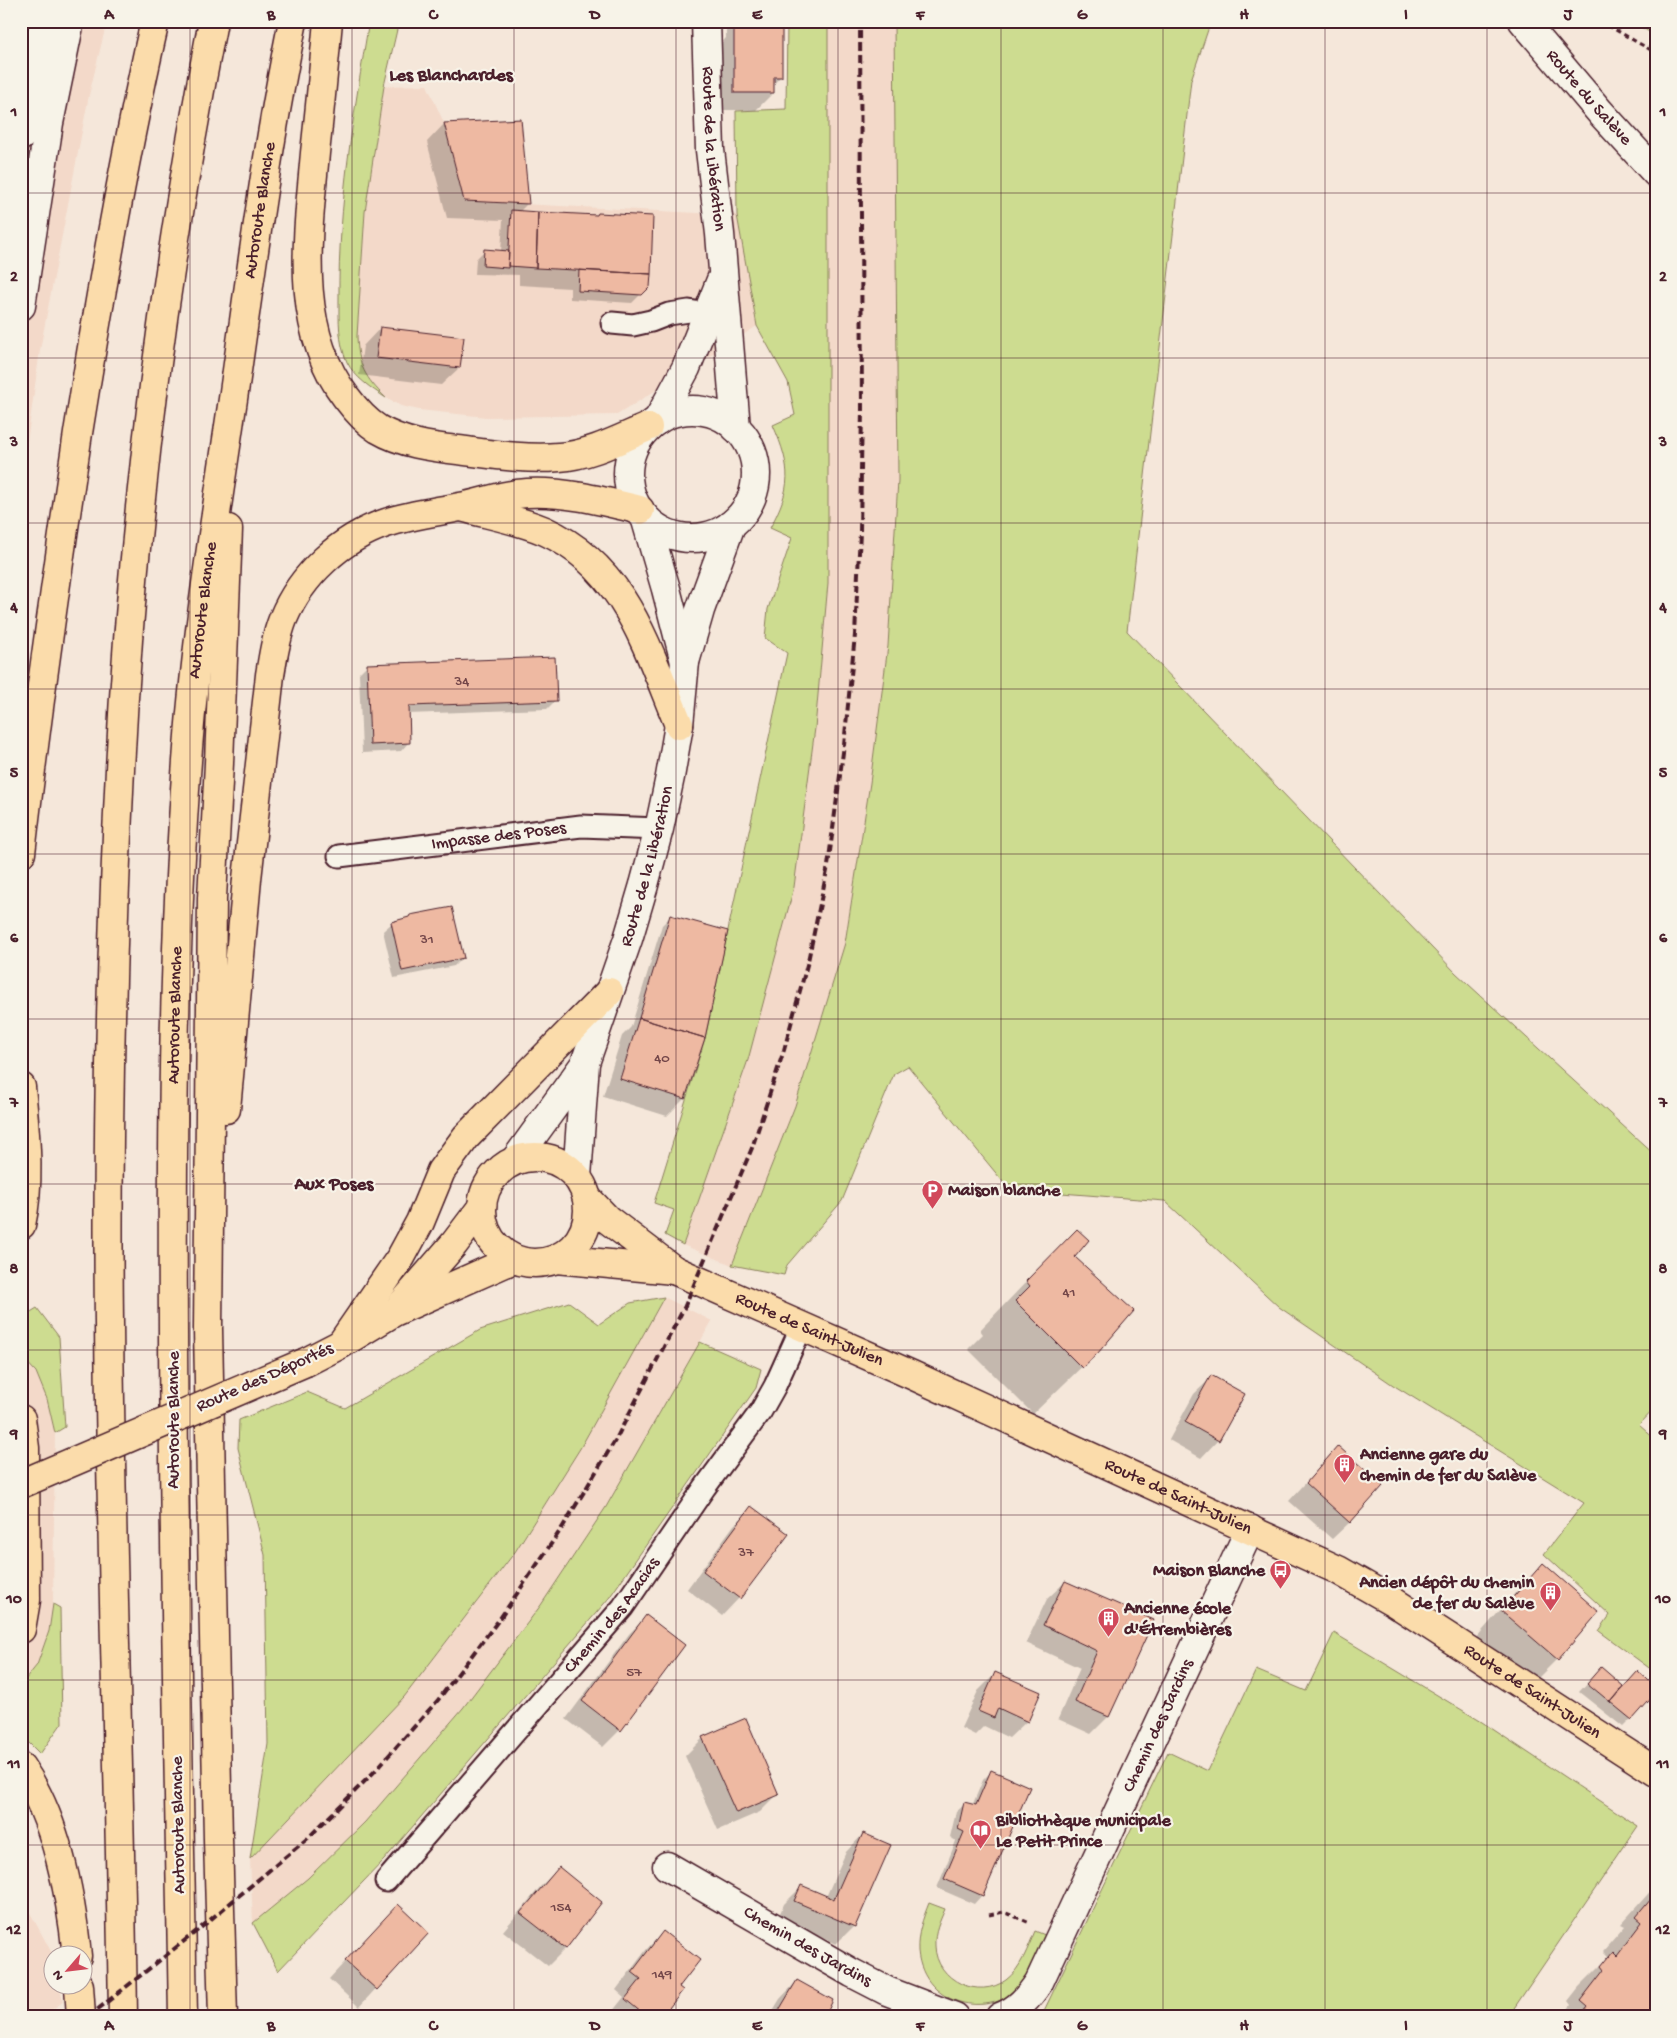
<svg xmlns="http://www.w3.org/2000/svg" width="1677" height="2038" font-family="'Gochi Hand',sans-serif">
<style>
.built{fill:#f3d9c9}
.green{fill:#cddc90;stroke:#8c7e5e}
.shadow{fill:#0003}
.building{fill:#eeb9a2;stroke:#4a1f2b}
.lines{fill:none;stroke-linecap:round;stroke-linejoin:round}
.service-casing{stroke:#4a1f2b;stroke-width:25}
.minor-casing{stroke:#4a1f2b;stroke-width:31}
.tertiary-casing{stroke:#4a1f2b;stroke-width:31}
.secondary-casing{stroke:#4a1f2b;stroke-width:31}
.primary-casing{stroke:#4a1f2b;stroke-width:31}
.motorway-casing{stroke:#4a1f2b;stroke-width:31}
.path{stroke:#4a1f2b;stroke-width:3;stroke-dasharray:5 4;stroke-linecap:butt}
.service{stroke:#f7f3e8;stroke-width:21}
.minor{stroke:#f7f3e8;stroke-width:28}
.tertiary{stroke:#f7f3e8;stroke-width:28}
.secondary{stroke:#f7f3e8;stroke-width:28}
.primary{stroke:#fbdcab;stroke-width:28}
.motorway{stroke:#fbdcab;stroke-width:28}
.rail{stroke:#4a1f2b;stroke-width:4;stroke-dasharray:8 4;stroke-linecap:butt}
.primary-bridge-casing{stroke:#4a1f2b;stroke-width:31;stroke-linecap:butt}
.primary-bridge{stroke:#fbdcab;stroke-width:28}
.grid{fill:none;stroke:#4a1f2b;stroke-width:1;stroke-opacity:0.55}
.labels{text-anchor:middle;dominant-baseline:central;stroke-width:4.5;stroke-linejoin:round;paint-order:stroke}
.number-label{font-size:15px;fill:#734649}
.street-label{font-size:18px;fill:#4a1f2b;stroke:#f7f3e8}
.poi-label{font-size:18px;font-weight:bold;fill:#4a1f2b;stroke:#f7f3e8;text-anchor:start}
.neighbourhood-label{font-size:19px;font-weight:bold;fill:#4a1f2b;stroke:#f7f3e8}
.neatline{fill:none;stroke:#4a1f2b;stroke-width:2}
.grid-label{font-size:16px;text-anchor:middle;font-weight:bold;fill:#4a1f2b}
</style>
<rect width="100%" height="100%" fill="#f5e7da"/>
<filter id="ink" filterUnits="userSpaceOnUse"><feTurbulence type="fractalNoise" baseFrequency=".02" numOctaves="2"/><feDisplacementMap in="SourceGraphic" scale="10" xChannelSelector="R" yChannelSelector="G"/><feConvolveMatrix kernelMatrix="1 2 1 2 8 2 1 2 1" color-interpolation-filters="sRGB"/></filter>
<g filter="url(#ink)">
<path class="built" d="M 21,21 L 107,21 L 89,95 L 40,350 L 21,485 Z
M 828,21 L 894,21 L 898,480 L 888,646 L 870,783 L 845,943 L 795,1106 L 732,1265 L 683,1245 L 748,1060 L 794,887 L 815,728 L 828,583 Z
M 427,85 L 444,123 L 464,201 L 737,215 L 757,326 L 617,415 L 486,417 L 419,410 L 401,406 L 386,398 L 373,386 L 363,371 L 358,354 L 357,336 L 365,212 L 384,86 Z
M 664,1297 L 712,1321 L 606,1507 L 541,1605 L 463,1708 L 365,1822 L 308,1878 L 253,1923 L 250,1859 L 404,1697 L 515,1553 L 581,1447 Z
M 21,1356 L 36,1372 L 47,1399 L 55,1433 L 53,1604 L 49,1631 L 37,1665 L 21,1685 Z
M 21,1896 L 53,1955 L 52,1986 L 60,1986 L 63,2002 L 47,2013 L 48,2017 L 21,2017 Z"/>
<path class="green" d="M 369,21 L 399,21 L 384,86 L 365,212 L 357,336 C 358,365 365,378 386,398 C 371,388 355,378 347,362 C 338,342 339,319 339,298 C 338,206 354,112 369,21 Z
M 787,21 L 828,21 L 828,583 L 815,728 L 794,887 L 748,1060 L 683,1245 L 665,1235 L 674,1210 L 654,1203 L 705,1038 L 787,653 L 765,638 L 768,609 L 792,538 L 770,528 C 792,487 792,469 773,425 L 795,415 L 788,382 L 757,326 L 737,215 L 736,111 L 786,109 Z
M 894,21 L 1211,21 L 1191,80 L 1127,631 L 1456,973 L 1656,1156 L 1656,1407 L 1639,1425 L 1656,1440 L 1656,1673 L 1599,1631 L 1610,1615 L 1544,1554 L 1584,1503 L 1393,1385 L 1279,1307 L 1165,1201 L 1009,1189 L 908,1066 L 894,1074 L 842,1201 L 787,1265 L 784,1275 L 732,1265 L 795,1106 L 845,943 L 870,783 L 888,646 L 898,480 Z
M 1631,21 L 1656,21 L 1656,36 Z
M 664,1297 L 581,1447 L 515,1552 L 404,1697 L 250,1859 L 268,1744 L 265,1555 L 238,1448 L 239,1420 L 307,1392 L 345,1408 L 480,1330 L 569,1302 L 599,1324 L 630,1303 Z
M 37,1308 L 59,1337 L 65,1427 L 55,1433 L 47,1399 L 36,1372 L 21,1356 L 21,1318 Z
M 700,1342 L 761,1369 L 756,1388 L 609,1598 L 384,1860 L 278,1971 L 253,1923 L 308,1878 L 365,1822 L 463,1708 L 541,1605 L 606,1507 Z
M 53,1604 L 60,1608 L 62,1723 L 40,1754 L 21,1735 L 21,1685 L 37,1665 L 49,1631 Z
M 1334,1633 L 1482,1722 L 1638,1826 L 1508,2017 L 1041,2017 L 1168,1752 L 1208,1771 L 1256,1670 L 1306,1691 Z
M 929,1903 L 945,1909 C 940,1921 934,1933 935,1946 C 936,1981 979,2000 1006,1980 C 1021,1969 1028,1947 1035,1931 L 1050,1937 C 1044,1950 1039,1967 1030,1979 C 996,2022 923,2009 918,1951 C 917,1934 923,1918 929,1903 Z"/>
<path class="shadow" d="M 726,21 L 780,21 L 781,76 L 773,85 L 773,93 L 756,110 L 717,110 L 717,47 L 726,38 Z
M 520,121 L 528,203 L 519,212 L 595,217 L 598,214 L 648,287 L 632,303 L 570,299 L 570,288 L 519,285 L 519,275 L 475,274 L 476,259 L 484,251 L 501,252 L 503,220 L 447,218 L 427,142 L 444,124 Z
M 380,328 L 459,368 L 441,385 L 359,375 L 363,346 Z
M 367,665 L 555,701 L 547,709 L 408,714 L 409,742 L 401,751 L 362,753 L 359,673 Z
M 671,916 L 684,1099 L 667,1116 L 603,1096 L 622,1036 L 631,1027 L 662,925 Z
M 392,923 L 463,957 L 454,966 L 394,978 L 383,931 Z
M 1073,1257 L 1096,1353 L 1033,1414 L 968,1349 L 983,1334 L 980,1330 L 1029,1279 Z
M 1212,1377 L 1218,1440 L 1201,1458 L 1169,1440 L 1194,1394 Z
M 1338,1448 L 1350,1522 L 1332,1539 L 1289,1501 Z
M 752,1508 L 739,1598 L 722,1616 L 687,1589 L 734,1525 Z
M 1543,1565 L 1598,1612 L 1557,1659 L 1531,1685 L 1476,1638 L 1517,1591 Z
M 1065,1582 L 1152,1621 L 1108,1717 L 1091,1734 L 1058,1719 L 1080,1668 L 1026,1643 L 1047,1599 Z
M 646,1617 L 620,1730 L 603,1747 L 566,1719 L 629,1634 Z
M 1601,1668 L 1623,1688 L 1631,1719 L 1623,1727 L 1579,1692 Z
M 995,1674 L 1027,1721 L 1009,1738 L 984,1726 L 975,1735 L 961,1728 L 978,1691 Z
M 703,1738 L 778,1794 L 760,1812 L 718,1830 L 685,1756 Z
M 991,1772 L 982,1895 L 974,1904 L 937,1888 L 956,1841 L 950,1837 L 956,1812 L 965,1804 L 972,1806 L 983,1780 Z
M 863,1834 L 854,1926 L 836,1944 L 778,1918 L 784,1904 L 801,1887 L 826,1897 L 846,1852 Z
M 559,1868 L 601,1902 L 565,1949 L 548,1966 L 503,1931 L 541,1886 Z
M 1656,1885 L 1656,2017 L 1562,2017 L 1571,2005 L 1568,2001 L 1579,1987 L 1609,1957 L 1603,1951 L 1625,1926 L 1621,1924 Z
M 381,1923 L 427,1933 L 359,2007 L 329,1979 Z
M 663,1932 L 677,1987 L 660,2017 L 608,2017 L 624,1997 L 616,1990 L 646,1950 Z
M 797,1981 L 823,2017 L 769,2017 L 780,1999 Z"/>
<path class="building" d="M 734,21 L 781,21 L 781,28 L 734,28 Z
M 734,28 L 782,28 L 782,77 L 774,77 L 774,93 L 734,93 Z
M 521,119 L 529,204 L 464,201 L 444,123 Z
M 511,210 L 538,212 L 536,268 L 508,266 Z
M 538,212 L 597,215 L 598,213 L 653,216 L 651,274 L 536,268 Z
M 484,249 L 509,251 L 508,268 L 483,266 Z
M 579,270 L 651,274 L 650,287 L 642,295 L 578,291 Z
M 380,327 L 464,337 L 460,368 L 376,358 Z
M 555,657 L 557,701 L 409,706 L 410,743 L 370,745 L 367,664 Z
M 452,907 L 464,958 L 402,971 L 391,922 L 409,917 L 410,915 Z
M 670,915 L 728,931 L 705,1038 L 639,1018 Z
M 639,1018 L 705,1038 L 685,1099 L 620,1079 Z
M 1077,1229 L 1089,1240 L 1075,1257 L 1134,1311 L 1097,1354 L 1082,1368 L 1015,1301 L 1030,1286 L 1026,1281 Z
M 1211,1375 L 1245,1394 L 1219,1441 L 1185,1422 Z
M 1338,1446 L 1383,1486 L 1350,1523 L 1306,1483 Z
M 751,1506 L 789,1534 L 740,1599 L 703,1571 Z
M 1543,1563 L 1599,1612 L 1558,1660 L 1501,1611 Z
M 1065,1581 L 1154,1620 L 1109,1717 L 1075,1702 L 1097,1651 L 1043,1625 Z
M 646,1615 L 685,1645 L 621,1731 L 582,1701 Z
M 1601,1667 L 1623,1686 L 1610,1702 L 1587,1683 Z
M 1638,1671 L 1656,1687 L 1656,1693 L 1632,1720 L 1610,1702 Z
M 995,1672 L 1041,1692 L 1028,1722 L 998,1708 L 994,1718 L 978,1711 Z
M 746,1718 L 779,1795 L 736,1813 L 702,1737 Z
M 991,1770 L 1030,1787 L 983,1896 L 944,1879 L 964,1832 L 958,1829 L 964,1802 L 976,1805 Z
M 863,1833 L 891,1845 L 855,1927 L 794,1901 L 801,1885 L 834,1899 Z
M 559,1867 L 602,1902 L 566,1949 L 520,1913 Z
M 1656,1893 L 1656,2017 L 1579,2017 L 1587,2007 L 1580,2001 L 1604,1970 L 1601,1966 L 1613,1951 L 1617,1955 L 1642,1922 L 1636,1917 Z
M 398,1904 L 429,1933 L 377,1990 L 345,1961 Z
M 663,1931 L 700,1960 L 679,1987 L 683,1990 L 662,2017 L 647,2017 L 625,1999 L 641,1979 L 632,1972 Z
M 797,1980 L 833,2000 L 825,2017 L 775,2017 Z"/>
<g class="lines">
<defs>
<g id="service">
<path d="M 612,323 L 633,325 L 651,321 L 669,314 L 689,311 L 708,314"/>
<path id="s1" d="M 339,856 L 581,826 L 659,829"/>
<path id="s2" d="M 386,1881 L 623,1607 L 705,1487 L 761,1411 L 775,1386 L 802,1326"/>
</g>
<g id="minor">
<path d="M 21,136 L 44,21"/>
<path d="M 21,306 L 49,123 L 70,21"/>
<path id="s3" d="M 667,1866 L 852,1973 L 887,1991 L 955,2017"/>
<path id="s4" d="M 1000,2017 C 1018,2010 1029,1997 1039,1982 L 1250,1529"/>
</g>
<g id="tertiary">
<path id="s5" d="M 1523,21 L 1600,112 L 1656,173"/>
</g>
<g id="secondary">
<path id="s6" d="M 706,21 L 710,150 L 720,234 L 736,428"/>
<circle cx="692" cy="474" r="64"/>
<path d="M 658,420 L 686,368 L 721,280"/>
<path d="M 645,517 L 666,589 L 685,662"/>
<path d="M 516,1159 L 584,1065"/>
<path id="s7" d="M 577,1177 L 585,1063 L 628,939 L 644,885 L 659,829 L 670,777 L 679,725 L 685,662 L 700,610 L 731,525"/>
</g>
<g id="primary">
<circle cx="535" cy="1210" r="53"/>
<path id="s8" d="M 587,1198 L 607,1219 L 674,1270 L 912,1375 L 1338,1570 L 1394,1602 L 1656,1772"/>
<path d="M 556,1259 L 674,1270"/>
<path d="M 402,1304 L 454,1244 L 482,1207"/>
<path d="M 341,1344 L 401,1257 L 420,1222 L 441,1171 L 466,1137 L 609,992"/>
<path d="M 306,1362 L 341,1344 L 394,1312 L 514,1259"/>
<path d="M 21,1419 L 25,1448 L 26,1600 L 21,1629"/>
</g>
<g id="motorway">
<path d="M 328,21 C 324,65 320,109 315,153 C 308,233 293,328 346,397 C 355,409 365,421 378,429 C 402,443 430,447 458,450 C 490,454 526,460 559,457 C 590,455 620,439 648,427"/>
<path d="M 465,508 C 491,515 519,520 545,531 C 626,568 647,649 679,725"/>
<path d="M 21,853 C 37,712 57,573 78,433 C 100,295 124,157 155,21"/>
<path d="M 21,1087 C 25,1132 31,1181 21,1225"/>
<path d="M 226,1109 L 247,879 L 270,675 C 273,656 276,637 283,619 C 301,575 341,538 386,523 C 410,515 435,512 460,507 C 482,503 505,494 527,493 C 565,491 603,501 640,510"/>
<path d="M 21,1767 C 56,1818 71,1895 77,1956"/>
<path d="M 79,1986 L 81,2017"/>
<path d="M 123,2017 C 120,1785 111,1554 109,1323 C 107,1138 111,953 120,769 C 132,518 165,268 213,21"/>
<path id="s9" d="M 183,2017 C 179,1789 174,1560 173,1332 C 172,1138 173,942 188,748 C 197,631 216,515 233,399 C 251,273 267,146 293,21"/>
<path d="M 223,2017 L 218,1839 L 208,1329 L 212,898 L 219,763 L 228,529"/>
</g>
</defs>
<use href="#service" class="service-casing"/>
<use href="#minor" class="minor-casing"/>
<use href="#tertiary" class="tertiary-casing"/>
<use href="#secondary" class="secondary-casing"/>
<use href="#primary" class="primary-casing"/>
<use href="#motorway" class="motorway-casing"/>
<path class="path" d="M 1600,21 L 1656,53
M 989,1915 L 1004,1912 L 1030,1923"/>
<use href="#service" class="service"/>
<use href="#minor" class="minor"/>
<use href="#tertiary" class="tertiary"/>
<use href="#secondary" class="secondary"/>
<use href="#primary" class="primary"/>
<use href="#motorway" class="motorway"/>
<path class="rail" d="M 88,2017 L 198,1930 L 308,1838 L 374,1772 L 438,1700 L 501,1617 L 562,1528 L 616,1439 L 684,1308 L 752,1148 L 784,1050 L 808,961 L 828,866 L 844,745 L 855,635 L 860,532 L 862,408 L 860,21"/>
<defs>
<path id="primary-bridge" d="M 21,1484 L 306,1362"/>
</defs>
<use href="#primary-bridge" class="primary-bridge-casing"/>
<use href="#primary-bridge" class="primary-bridge"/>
</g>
</g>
<path class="grid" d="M 190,21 L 190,2017M 352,21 L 352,2017M 514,21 L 514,2017M 676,21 L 676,2017M 838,21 L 838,2017M 1001,21 L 1001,2017M 1163,21 L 1163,2017M 1325,21 L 1325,2017M 1487,21 L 1487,2017M 21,193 L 1656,193M 21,358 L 1656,358M 21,523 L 1656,523M 21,689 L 1656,689M 21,854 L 1656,854M 21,1019 L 1656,1019M 21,1184 L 1656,1184M 21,1350 L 1656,1350M 21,1515 L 1656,1515M 21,1680 L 1656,1680M 21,1845 L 1656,1845"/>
<defs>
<symbol id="parking-pin" viewBox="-11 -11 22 30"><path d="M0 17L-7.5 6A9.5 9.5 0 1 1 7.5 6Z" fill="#d1495b" stroke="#f7f3e8"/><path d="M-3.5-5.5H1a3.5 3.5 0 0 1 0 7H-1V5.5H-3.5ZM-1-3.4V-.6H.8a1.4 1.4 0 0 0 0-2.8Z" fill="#fff"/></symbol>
<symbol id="building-pin" viewBox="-11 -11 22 30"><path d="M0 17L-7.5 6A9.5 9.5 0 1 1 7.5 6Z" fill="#d1495b" stroke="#f7f3e8"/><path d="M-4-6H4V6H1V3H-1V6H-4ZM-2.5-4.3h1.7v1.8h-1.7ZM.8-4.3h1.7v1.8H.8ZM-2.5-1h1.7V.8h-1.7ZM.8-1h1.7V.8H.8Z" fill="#fff"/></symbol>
<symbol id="bus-pin" viewBox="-11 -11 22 30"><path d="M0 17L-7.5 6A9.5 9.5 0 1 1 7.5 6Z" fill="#d1495b" stroke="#f7f3e8"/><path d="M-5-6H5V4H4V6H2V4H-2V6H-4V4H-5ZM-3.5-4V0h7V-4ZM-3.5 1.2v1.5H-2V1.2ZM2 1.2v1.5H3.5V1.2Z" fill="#fff"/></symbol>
<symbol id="library-pin" viewBox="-11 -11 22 30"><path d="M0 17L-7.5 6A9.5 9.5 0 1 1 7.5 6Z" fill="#d1495b" stroke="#f7f3e8"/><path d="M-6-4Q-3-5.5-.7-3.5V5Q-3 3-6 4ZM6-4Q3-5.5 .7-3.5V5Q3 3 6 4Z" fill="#fff"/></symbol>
</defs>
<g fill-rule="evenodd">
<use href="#parking-pin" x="920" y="1178" width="25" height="34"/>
<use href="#building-pin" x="1332" y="1452" width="25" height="34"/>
<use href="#bus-pin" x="1268" y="1558" width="25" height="34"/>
<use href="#building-pin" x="1538" y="1580" width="25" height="34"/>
<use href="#building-pin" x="1096" y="1606" width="25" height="34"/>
<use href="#library-pin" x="968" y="1818" width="25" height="34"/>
</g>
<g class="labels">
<g class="number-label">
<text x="462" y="682">34</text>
<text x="427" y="940">31</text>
<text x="662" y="1059">40</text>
<text x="1069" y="1293">41</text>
<text x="746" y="1553">37</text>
<text x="634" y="1673">57</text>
<text x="561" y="1908">154</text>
<text x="662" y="1975">149</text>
</g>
<g class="street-label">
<text stroke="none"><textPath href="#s5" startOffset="101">Route du Salève</textPath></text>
<text stroke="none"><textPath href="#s6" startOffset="128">Route de la Libération</textPath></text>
<text stroke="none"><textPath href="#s9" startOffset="1812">Autoroute Blanche</textPath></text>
<text stroke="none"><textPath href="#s9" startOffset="1408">Autoroute Blanche</textPath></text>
<text stroke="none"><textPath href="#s1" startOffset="161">Impasse des Poses</textPath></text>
<text stroke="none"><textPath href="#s7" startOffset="321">Route de la Libération</textPath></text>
<text stroke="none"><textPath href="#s9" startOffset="1002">Autoroute Blanche</textPath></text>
<text stroke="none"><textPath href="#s8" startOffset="261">Route de Saint-Julien</textPath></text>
<text transform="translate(265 1378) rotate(-24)">Route des Déportés</text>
<text transform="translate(174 1420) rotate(-90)">Autoroute Blanche</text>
<text stroke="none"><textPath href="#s8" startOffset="666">Route de Saint-Julien</textPath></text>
<text stroke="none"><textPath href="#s2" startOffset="349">Chemin des Acacias</textPath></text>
<text stroke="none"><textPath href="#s8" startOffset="1071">Route de Saint-Julien</textPath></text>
<text stroke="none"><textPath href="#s4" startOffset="336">Chemin des Jardins</textPath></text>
<text transform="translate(179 1825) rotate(-91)">Autoroute Blanche</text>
<text stroke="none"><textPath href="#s3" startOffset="162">Chemin des Jardins</textPath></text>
</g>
<g class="poi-label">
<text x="948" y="1191">Maison blanche</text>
<text x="1360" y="1455">Ancienne gare du<tspan x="1360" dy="21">chemin de fer du Salève</tspan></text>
<text x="1265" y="1571" text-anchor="end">Maison Blanche</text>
<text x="1534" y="1583" text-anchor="end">Ancien dépôt du chemin<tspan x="1534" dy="21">de fer du Salève</tspan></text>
<text x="1124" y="1609">Ancienne école<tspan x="1124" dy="21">d'Étrembières</tspan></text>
<text x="996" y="1821">Bibliothèque municipale<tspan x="996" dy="21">Le Petit Prince</tspan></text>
</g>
<g class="neighbourhood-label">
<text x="451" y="76">Les Blanchardes</text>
<text x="334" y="1185">Aux Poses</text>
</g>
</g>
<rect width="1677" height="2038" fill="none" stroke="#f7f3e8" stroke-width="55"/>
<g transform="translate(68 1970) rotate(242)"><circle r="24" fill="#f7f3e8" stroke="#b29e9c"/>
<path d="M0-4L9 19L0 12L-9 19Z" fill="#d1495b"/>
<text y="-8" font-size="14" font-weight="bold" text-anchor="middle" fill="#4a1f2b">N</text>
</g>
<rect x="28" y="28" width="1622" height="1982" class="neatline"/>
<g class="grid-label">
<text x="109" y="19">A</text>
<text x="271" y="19">B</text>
<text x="433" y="19">C</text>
<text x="595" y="19">D</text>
<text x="757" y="19">E</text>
<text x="920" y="19">F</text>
<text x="1082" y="19">G</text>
<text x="1244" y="19">H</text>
<text x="1406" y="19">I</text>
<text x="1568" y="19">J</text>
<text x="14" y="116">1</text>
<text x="1663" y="116">1</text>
<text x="14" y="281">2</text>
<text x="1663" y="281">2</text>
<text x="14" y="446">3</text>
<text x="1663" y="446">3</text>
<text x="14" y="612">4</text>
<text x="1663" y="612">4</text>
<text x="14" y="777">5</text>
<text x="1663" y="777">5</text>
<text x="14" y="942">6</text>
<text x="1663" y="942">6</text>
<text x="14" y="1107">7</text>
<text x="1663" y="1107">7</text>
<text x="14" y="1273">8</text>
<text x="1663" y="1273">8</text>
<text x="14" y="1438">9</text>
<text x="1663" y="1438">9</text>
<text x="14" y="1603">10</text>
<text x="1663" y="1603">10</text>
<text x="14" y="1768">11</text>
<text x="1663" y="1768">11</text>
<text x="14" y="1934">12</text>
<text x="1663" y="1934">12</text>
<text x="109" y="2030">A</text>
<text x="271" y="2030">B</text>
<text x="433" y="2030">C</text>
<text x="595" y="2030">D</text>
<text x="757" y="2030">E</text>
<text x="920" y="2030">F</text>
<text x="1082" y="2030">G</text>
<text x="1244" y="2030">H</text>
<text x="1406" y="2030">I</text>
<text x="1568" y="2030">J</text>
</g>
</svg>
